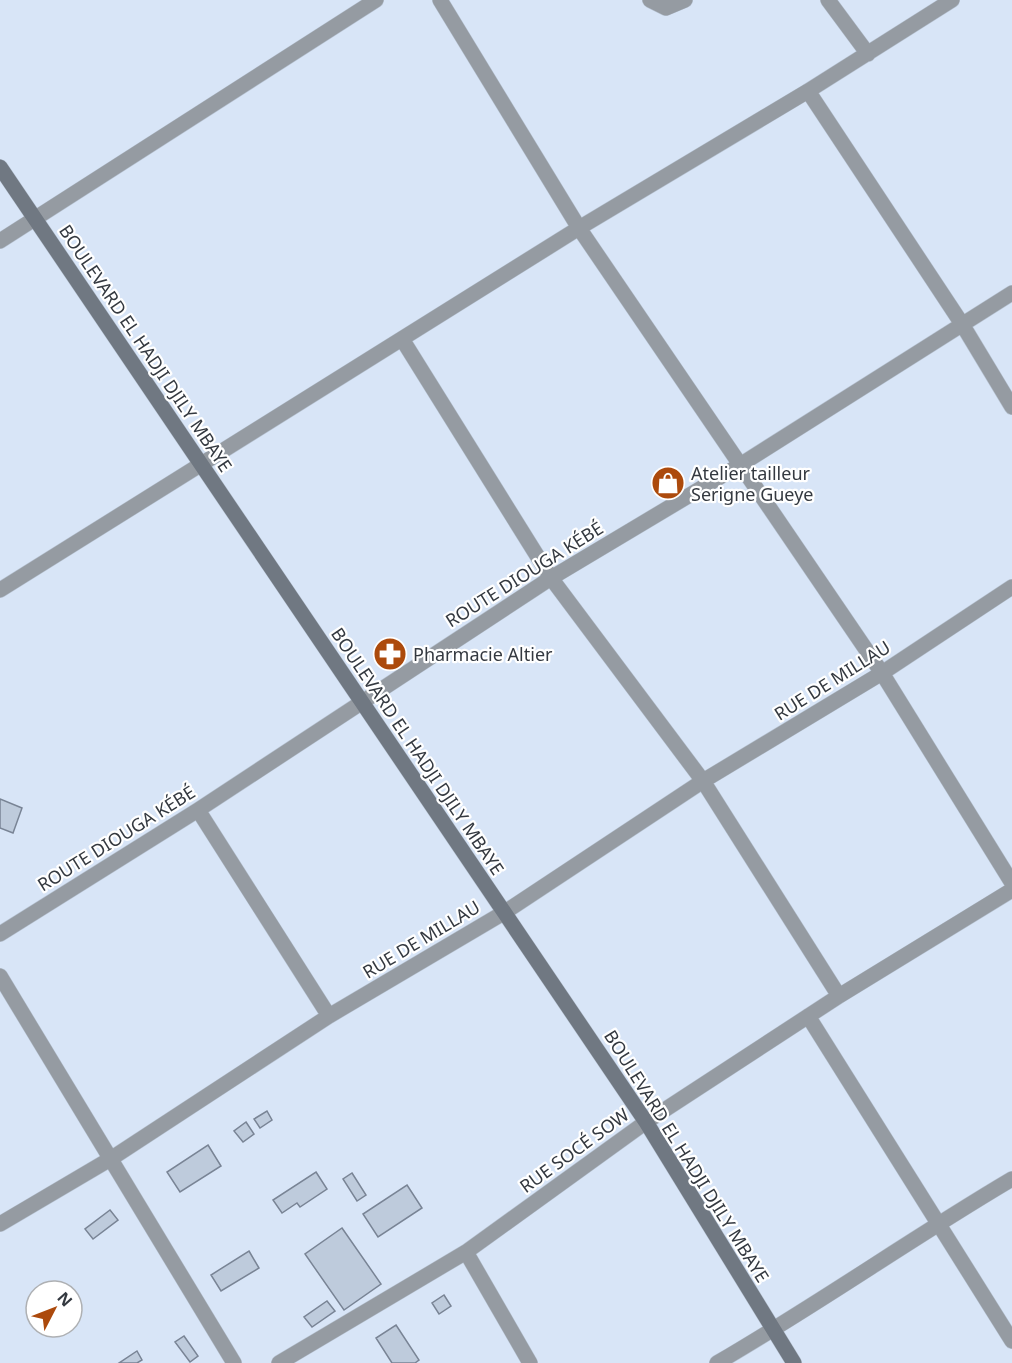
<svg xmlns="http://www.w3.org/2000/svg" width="1012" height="1363" font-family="'Noto Sans',sans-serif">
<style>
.building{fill:#becbdc;stroke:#798495;stroke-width:1.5}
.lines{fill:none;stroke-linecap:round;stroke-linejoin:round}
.minor-casing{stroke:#b7c3d2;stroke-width:16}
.secondary-casing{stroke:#b7c3d2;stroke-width:16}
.minor{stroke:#959ba2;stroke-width:15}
.secondary{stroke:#707882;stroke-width:15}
.labels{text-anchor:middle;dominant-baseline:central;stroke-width:4.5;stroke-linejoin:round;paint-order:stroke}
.street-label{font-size:18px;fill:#343940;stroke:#fff}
.poi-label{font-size:18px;fill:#343940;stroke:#fff;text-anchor:start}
</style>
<rect width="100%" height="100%" fill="#d8e5f7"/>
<path class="building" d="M 0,799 L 22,808 L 13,833 L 0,828 Z
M 267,1111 L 272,1120 L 260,1128 L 254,1119 Z
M 246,1122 L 254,1134 L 243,1142 L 234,1131 Z
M 208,1145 L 221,1166 L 180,1192 L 167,1172 Z
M 316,1172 L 327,1189 L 300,1207 L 297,1203 L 282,1213 L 273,1200 Z
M 352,1173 L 366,1195 L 357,1201 L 343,1179 Z
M 407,1185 L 422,1208 L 378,1237 L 363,1214 Z
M 110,1210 L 118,1220 L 93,1239 L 85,1229 Z
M 342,1228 L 381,1284 L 344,1310 L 305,1254 Z
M 249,1251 L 259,1268 L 221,1291 L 211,1275 Z
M 444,1295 L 451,1306 L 439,1314 L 432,1303 Z
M 327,1301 L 335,1311 L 312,1327 L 304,1317 Z
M 396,1325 L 419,1360 L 415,1363 L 392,1363 L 376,1338 Z
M 184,1336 L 198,1356 L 190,1362 L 175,1342 Z
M 137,1351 L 142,1360 L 137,1363 L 119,1363 Z"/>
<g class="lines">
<defs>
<path id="minor" d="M 440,0 L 579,228 L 882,673 L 1012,883
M 650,0 L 666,8 L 685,0
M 828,0 L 868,54
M 808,91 L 962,324 L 1012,407
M 0,241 L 376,0
M 402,339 L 551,578 L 703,781 L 839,996
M 0,590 L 579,228 L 808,91 L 952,0
M 198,810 L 329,1016
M 0,934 L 198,810 L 551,578 L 740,465 L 1012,293
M 0,976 L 234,1363
M 808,1016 L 1012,1341
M 0,1224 L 112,1158 L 329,1016 L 505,912 L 703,781 L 882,673 L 1012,587
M 466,1252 L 530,1363
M 279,1363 L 466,1252 L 646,1122 L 839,996 L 1012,890
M 717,1363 C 817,1305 912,1238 1012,1179"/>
<path id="secondary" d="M 0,167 L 646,1122 L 794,1363"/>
</defs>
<use href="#minor" class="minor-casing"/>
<use href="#secondary" class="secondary-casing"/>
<use href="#minor" class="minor"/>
<use href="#secondary" class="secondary"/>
</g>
<defs>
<symbol id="shop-disc" viewBox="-11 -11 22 22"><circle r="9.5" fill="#ac4a0c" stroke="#fff"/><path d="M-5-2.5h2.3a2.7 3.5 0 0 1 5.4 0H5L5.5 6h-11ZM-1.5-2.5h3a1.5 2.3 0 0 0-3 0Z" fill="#fff"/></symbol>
<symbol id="pharmacy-disc" viewBox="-11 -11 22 22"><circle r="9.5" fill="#ac4a0c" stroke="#fff"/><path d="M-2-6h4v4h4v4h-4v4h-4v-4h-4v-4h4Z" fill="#fff"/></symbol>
</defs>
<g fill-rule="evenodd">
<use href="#shop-disc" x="649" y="464" width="38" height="38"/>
<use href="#pharmacy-disc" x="371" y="635" width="38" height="38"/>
</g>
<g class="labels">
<g class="street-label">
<text transform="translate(146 348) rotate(56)">BOULEVARD EL HADJI DJILY MBAYE</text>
<text transform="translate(524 574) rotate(-32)">ROUTE DIOUGA KÉBÉ</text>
<text transform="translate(832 680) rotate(-32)">RUE DE MILLAU</text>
<text transform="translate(418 751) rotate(56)">BOULEVARD EL HADJI DJILY MBAYE</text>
<text transform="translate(116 838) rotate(-32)">ROUTE DIOUGA KÉBÉ</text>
<text transform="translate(421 939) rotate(-31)">RUE DE MILLAU</text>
<text transform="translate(574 1150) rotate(-36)">RUE SOCÉ SOW</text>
<text transform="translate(687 1156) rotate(58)">BOULEVARD EL HADJI DJILY MBAYE</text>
</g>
<g class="poi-label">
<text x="691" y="473">Atelier tailleur<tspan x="691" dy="21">Serigne Gueye</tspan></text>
<text x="413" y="654">Pharmacie Altier</text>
</g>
</g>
<g transform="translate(54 1309) rotate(48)"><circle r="28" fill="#ffffff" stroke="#aeb0b3" stroke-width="1.5"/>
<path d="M0-4.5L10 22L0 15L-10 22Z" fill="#ac4a0c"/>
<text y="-9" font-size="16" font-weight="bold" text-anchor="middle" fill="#343940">N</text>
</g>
</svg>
